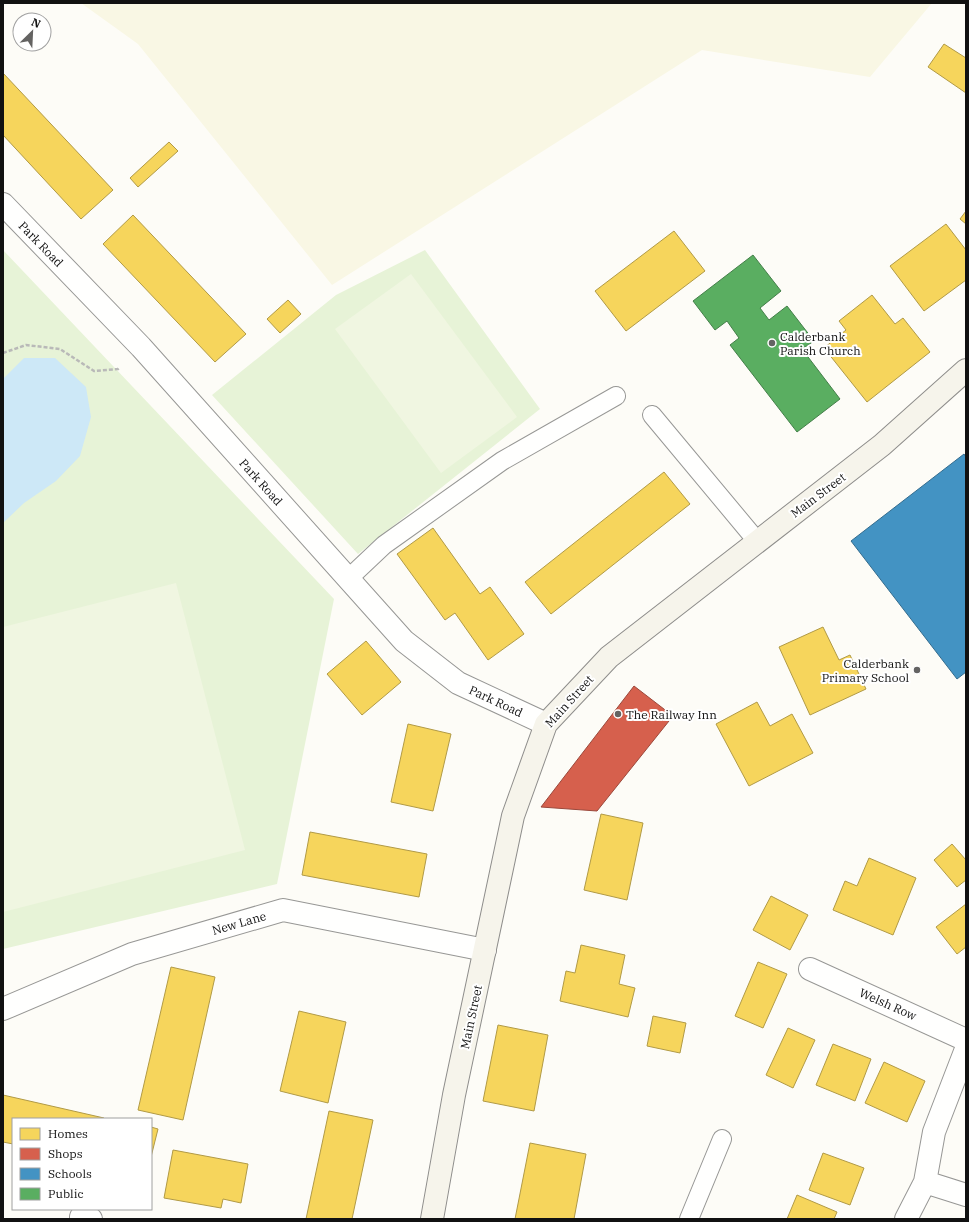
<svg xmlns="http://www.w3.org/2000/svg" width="969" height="1222" font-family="'IBM Plex Serif',serif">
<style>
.farmland{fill:#f9f7e4}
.green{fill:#e7f3d7}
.pitch{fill:#f0f6e1}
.water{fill:#cde8f7}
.homes{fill:#f6d55c;stroke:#b19a46}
.shops{fill:#d6604d;stroke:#9b483b}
.schools{fill:#4393c3;stroke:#346c8e}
.public{fill:#5aae61;stroke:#447f49}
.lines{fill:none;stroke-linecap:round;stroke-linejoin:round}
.lane-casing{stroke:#979795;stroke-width:20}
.street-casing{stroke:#979795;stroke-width:24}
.secondary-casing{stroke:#8e8d8b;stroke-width:24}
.path{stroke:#b9b9b8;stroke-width:2.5;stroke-dasharray:4 2;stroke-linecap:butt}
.lane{stroke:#fffffe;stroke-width:18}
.street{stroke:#fffffe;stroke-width:22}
.secondary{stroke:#f6f4eb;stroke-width:22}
.poi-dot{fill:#646362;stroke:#fff;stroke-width:1.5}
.labels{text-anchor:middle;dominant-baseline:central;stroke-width:4;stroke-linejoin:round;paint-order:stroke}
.street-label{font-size:12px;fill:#111;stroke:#fff}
.poi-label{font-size:12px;fill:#111;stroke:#fff;text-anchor:start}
</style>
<rect width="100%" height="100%" fill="#fdfcf7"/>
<path class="farmland" d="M 81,3 L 932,3 L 870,77 L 702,50 L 332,285 L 138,44 Z"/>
<path class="green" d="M 3,250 L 334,599 L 277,884 L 3,949 Z
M 425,250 L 540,409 L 358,554 L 212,395 L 336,295 Z"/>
<path class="pitch" d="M 411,274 L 517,417 L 441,473 L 335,329 Z
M 176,583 L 245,850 L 3,912 L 3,627 Z"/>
<path class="water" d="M 24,358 L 55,358 L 86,387 L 91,417 L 80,456 L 56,481 L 24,503 L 3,523 L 3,379 Z"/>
<path class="homes" d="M 944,44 L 966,58 L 966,93 L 928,67 Z
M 3,73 L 113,190 L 81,219 L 3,135 Z
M 169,142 L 178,151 L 138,187 L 130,178 Z
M 966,211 L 966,224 L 960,219 Z
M 133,215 L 246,334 L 215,362 L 103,244 Z
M 946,224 L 966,250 L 966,280 L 924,311 L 890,266 Z
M 674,231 L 705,271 L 626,331 L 595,291 Z
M 872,295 L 895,324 L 903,318 L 930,352 L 867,402 L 824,348 L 846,330 L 839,321 Z
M 288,300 L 301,314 L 280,333 L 267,319 Z
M 664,472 L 690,504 L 551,614 L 525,582 Z
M 433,528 L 480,594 L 490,587 L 524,634 L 488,660 L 455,613 L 445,620 L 397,554 Z
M 823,627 L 839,660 L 850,655 L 866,689 L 810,715 L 779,647 Z
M 366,641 L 401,682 L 362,715 L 327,674 Z
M 757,702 L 770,726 L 792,714 L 813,753 L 749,786 L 716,724 Z
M 408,724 L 451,734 L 433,811 L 391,802 Z
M 601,814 L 643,823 L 627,900 L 584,890 Z
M 310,832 L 427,854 L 419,897 L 302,875 Z
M 952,844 L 966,860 L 966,880 L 957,887 L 934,860 Z
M 869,858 L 916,878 L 893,935 L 833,910 L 845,881 L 857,886 Z
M 771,896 L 808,915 L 790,950 L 753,930 Z
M 966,904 L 966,947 L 957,954 L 936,927 Z
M 581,945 L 625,955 L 619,984 L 635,988 L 628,1017 L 560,1001 L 566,971 L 575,973 Z
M 758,962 L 787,974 L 763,1028 L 735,1016 Z
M 171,967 L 215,977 L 183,1120 L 138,1110 Z
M 299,1011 L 346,1022 L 328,1103 L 280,1091 Z
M 653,1016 L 686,1023 L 680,1053 L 647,1046 Z
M 498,1025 L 548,1035 L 534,1111 L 483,1101 Z
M 788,1028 L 815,1040 L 793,1088 L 766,1075 Z
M 833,1044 L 871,1059 L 855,1101 L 816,1085 Z
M 884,1062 L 925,1081 L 907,1122 L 865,1103 Z
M 3,1095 L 104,1118 L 104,1119 L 13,1119 L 13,1144 L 3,1142 Z
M 329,1111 L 373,1120 L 352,1219 L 306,1219 Z
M 151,1127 L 158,1129 L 151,1157 Z
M 530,1143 L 586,1154 L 574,1219 L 515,1219 Z
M 173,1150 L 248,1164 L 241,1203 L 223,1199 L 221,1208 L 164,1198 Z
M 823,1153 L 864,1168 L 850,1205 L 809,1190 Z
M 797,1195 L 837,1212 L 834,1219 L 787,1219 Z"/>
<path class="shops" d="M 634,686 L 673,716 L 597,811 L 541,807 Z"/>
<path class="schools" d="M 964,454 L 966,457 L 966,672 L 957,679 L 851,541 Z"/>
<path class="public" d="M 753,255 L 781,291 L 760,308 L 769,320 L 787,306 L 814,341 L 802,349 L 840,399 L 797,432 L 730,345 L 739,338 L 727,321 L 715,330 L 693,301 Z"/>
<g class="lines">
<defs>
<path id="lane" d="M 652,415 L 757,541
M 348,579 L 384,545 L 502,461 L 616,396
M 689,1219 L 722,1139"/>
<path id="street" d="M 3,204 L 141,347 L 404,641 L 458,683 L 546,724
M 810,969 L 966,1040
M 3,1009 L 132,954 L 283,910 L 485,950
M 925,1182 L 966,1195
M 81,1217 L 91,1219
M 906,1219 L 925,1182 L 934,1132 L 966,1049"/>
<path id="secondary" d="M 432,1219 L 454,1095 L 513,816 L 546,724 L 609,657 L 882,445 L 966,370"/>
</defs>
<use href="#lane" class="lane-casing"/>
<use href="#street" class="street-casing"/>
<use href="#secondary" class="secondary-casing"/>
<path class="path" d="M 3,353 L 26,345 L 60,349 L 94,371 L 118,369 L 120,367"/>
<use href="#lane" class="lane"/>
<use href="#street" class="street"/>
<use href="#secondary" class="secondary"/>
</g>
<g class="poi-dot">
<circle cx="772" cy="343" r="4"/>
<circle cx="917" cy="670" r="4"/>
<circle cx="618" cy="714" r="4"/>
</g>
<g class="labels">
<g class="street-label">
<text transform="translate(41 244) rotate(46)">Park Road</text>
<text transform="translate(261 482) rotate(48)">Park Road</text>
<text transform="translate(818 495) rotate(-37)">Main Street</text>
<text transform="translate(496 701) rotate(25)">Park Road</text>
<text transform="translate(569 701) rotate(-48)">Main Street</text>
<text transform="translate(239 923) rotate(-16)">New Lane</text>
<text transform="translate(888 1004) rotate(24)">Welsh Row</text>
<text transform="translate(471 1017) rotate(-78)">Main Street</text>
</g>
<g class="poi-label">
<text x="780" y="336">Calderbank<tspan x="780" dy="14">Parish Church</tspan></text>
<text x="909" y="663" text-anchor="end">Calderbank<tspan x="909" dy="14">Primary School</tspan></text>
<text x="626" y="714">The Railway Inn</text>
</g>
</g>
<rect width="969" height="1222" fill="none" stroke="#111111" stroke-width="8"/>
<rect x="12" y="1118" width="140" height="92" fill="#ffffff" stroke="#a0a0a0"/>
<rect x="20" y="1128" width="20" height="12" fill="#f6d55c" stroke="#a0a0a0"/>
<text x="48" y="1138" font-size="12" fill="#111111">Homes</text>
<rect x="20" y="1148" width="20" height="12" fill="#d6604d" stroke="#a0a0a0"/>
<text x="48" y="1158" font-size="12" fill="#111111">Shops</text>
<rect x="20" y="1168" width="20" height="12" fill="#4393c3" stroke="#a0a0a0"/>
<text x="48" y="1178" font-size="12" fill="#111111">Schools</text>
<rect x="20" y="1188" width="20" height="12" fill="#5aae61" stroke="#a0a0a0"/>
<text x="48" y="1198" font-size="12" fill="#111111">Public</text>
<g transform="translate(32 32) rotate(24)"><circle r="19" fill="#ffffff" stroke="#a0a0a0"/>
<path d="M0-3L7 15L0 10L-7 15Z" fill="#646362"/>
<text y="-6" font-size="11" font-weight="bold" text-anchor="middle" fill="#111111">N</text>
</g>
</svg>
